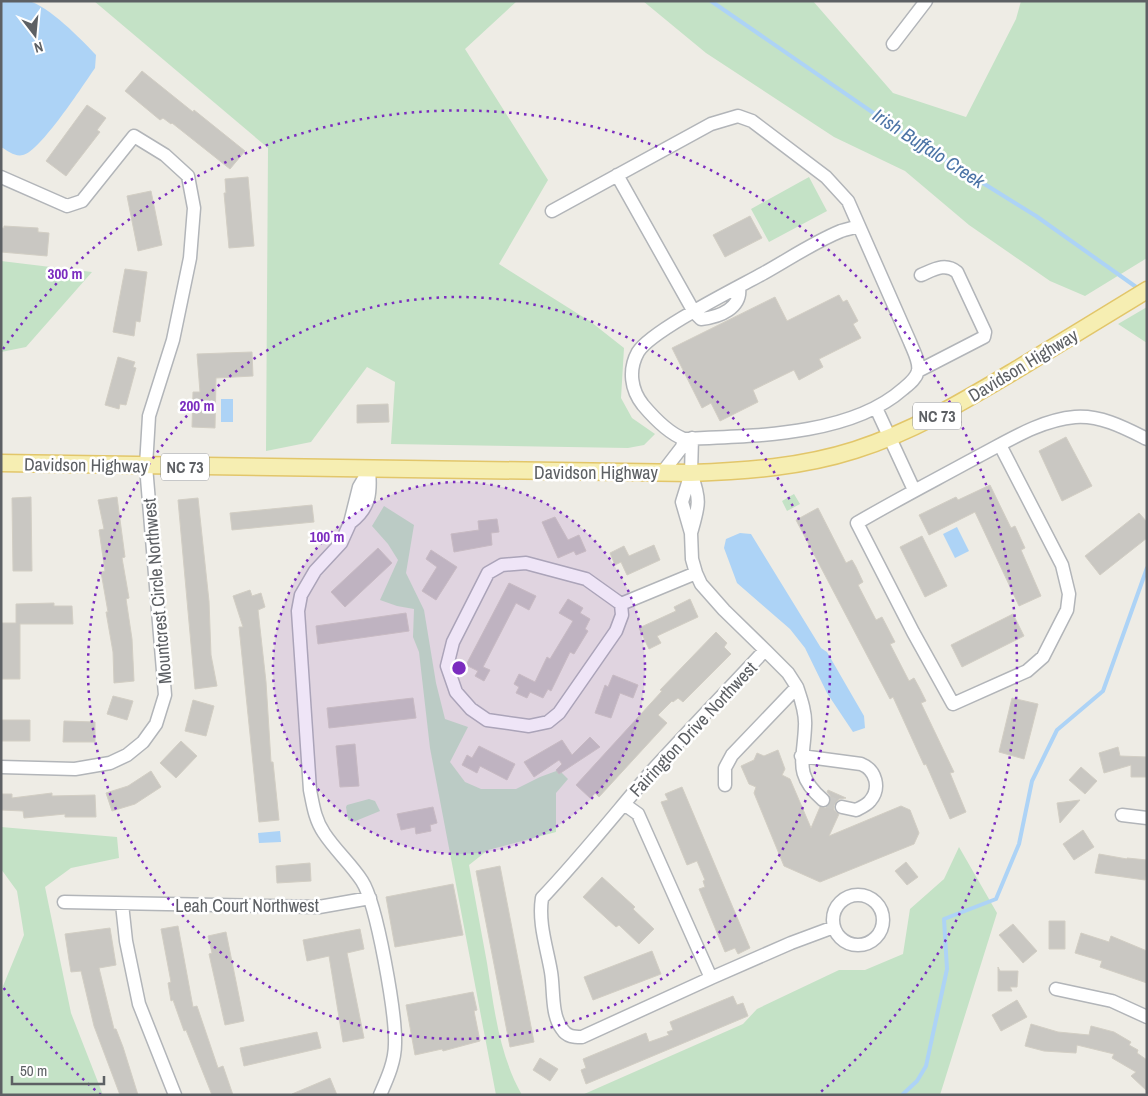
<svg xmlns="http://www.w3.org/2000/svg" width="1148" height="1096" font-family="'Archivo Narrow',sans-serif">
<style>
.green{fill:#c4e2c6}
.water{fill:#add3f6}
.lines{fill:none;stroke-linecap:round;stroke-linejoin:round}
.stream{stroke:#add3f6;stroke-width:4}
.building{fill:#c9c7c2;stroke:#d2cec4}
.minor-tunnel{stroke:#cac9c5;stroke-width:12;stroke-dasharray:12 6;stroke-linecap:butt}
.minor-casing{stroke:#b2b5b9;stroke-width:15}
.major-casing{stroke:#e2c66a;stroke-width:19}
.minor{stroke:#fff;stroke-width:12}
.major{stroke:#f6eeb2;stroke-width:16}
.ring{fill:none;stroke:#7b2cbf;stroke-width:2.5;stroke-dasharray:2.5 5}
.labels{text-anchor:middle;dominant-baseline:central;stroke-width:5;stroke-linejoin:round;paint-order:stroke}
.shield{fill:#fff;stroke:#8e9092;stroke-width:1}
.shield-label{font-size:16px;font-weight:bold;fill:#5d6064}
.street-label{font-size:18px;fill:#5d6064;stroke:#fff}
.water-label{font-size:19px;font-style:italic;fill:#4c74a6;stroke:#fff}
.centre{fill:#7b2cbf;stroke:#fff;stroke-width:2.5}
.ring-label{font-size:15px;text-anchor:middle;font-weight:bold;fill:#7b2cbf;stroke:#fff;stroke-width:5;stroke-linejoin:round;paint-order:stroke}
</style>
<rect width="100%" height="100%" fill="#eeece5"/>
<path class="green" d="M 94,1 L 517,1 L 465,49 L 548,180 L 499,264 L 591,322 L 624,348 L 621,398 L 632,418 L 655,434 L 644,445 L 628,448 L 391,444 L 395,382 L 367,367 L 311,442 L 266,451 L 268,148 Z
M 643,1 L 813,1 L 893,93 L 966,117 L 1016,19 L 1021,1 L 1147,1 L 1147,258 L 1085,296 L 1050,281 L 969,225 L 905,171 L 834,137 L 706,53 Z
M 809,177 L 827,211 L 769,242 L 751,209 Z
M 1,261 L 92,272 L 26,347 L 1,352 Z
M 1147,307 L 1147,343 L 1118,324 Z
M 794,494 L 800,504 L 787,511 L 782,501 Z
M 384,506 L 414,525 L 406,573 L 424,610 L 436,683 L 445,719 L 468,727 L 450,762 L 465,782 L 481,789 L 516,789 L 540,777 L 559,770 L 568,779 L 556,793 L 556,832 L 488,850 L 469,865 C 475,898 481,930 487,963 C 494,1007 499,1055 522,1095 L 496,1095 L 430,748 L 419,652 L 413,637 L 414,609 L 397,606 L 380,600 L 398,560 L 388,544 L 372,526 Z
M 369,799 L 375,801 L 380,811 L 353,822 L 348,820 L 346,807 L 347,805 Z
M 1,827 L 117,837 L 119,858 L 71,868 L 45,887 L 71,1013 L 103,1095 L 1,1095 L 1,991 L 24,935 L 17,891 L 1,869 Z
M 959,847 L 997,913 L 940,1095 L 582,1095 L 743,1024 L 757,1009 L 839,970 L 865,970 L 903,954 L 910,909 L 944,879 Z"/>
<path class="water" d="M 4,1 C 12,1 21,0 28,1 C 48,5 82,40 96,55 L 95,68 C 84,84 39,153 23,155 C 15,157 8,151 1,147 L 1,2 Z
M 221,399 L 233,399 L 233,422 L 221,422 Z
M 957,527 L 969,551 L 955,558 L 943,534 Z
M 740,533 L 751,534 L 821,648 L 827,652 L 864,716 L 865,728 L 853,732 L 827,693 L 805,648 L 790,629 L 737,583 L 724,548 L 726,539 Z
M 280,831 L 281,842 L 259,843 L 258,833 Z"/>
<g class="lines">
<path class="stream" d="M 711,1 L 901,132 L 1036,216 L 1139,289
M 902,1095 L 917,1081 L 926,1066 L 947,969 L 944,919 L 996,899 L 1019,844 L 1032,781 L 1057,730 L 1103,691 L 1147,568"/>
</g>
<path class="building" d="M 142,71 L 193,112 L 194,110 L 245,151 L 230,169 L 172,123 L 171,124 L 163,118 L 160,120 L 125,91 Z
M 87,105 L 106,118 L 97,130 L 100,132 L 66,176 L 46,161 Z
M 248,177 L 254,246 L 229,248 L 224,193 L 226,193 L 225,179 Z
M 151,191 L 162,245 L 138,251 L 127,196 Z
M 750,216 L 762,238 L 725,257 L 713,235 Z
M 4,226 L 38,228 L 38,232 L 49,233 L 47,256 L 1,252 L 1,228 L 4,228 Z
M 125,269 L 147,272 L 140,322 L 136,321 L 134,336 L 113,332 Z
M 839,295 L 843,302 L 847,300 L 858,321 L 853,324 L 861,338 L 819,359 L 823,367 L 799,380 L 794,370 L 753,390 L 758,402 L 720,421 L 711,403 L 702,408 L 672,348 L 775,297 L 787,321 Z
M 252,352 L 253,376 L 216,378 L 215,428 L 192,427 L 193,392 L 200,392 L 197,354 Z
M 118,357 L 135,362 L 133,367 L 136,368 L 126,405 L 120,404 L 119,409 L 105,405 Z
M 388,404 L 389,422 L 357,423 L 357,405 Z
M 1066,437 L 1092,486 L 1062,501 L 1039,451 Z
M 990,485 L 1011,528 L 1015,526 L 1025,548 L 1021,550 L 1041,596 L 1019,606 L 975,512 L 929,535 L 919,515 L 956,497 L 958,500 Z
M 31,497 L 32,571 L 13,571 L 12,498 Z
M 117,497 L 125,557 L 122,558 L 129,598 L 126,599 L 132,639 L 134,681 L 114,683 L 113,652 L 106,612 L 108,612 L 101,572 L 105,571 L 99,530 L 104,529 L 98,500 Z
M 198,498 L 209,601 L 211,655 L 217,686 L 195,689 L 178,500 Z
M 312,505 L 314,522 L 232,530 L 230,513 Z
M 818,508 L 846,563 L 852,560 L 856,567 L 863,582 L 858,585 L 876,620 L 882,617 L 895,642 L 890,644 L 909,681 L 914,678 L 920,689 L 926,701 L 921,703 L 954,772 L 950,773 L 966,812 L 950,819 L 926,764 L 924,765 L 893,697 L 890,699 L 796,520 Z
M 1139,513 L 1147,522 L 1147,538 L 1100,575 L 1085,556 Z
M 555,517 L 568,540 L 579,535 L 586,551 L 576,555 L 574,551 L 558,558 L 542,522 Z
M 497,519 L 499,532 L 491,533 L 492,545 L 454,552 L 451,534 L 479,530 L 478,521 Z
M 922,536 L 947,586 L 925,597 L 900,547 Z
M 654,545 L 660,560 L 627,575 L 621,562 L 615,565 L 610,553 L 624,546 L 629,556 Z
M 378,548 L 392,563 L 345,607 L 331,592 Z
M 431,550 L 457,567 L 436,600 L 422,591 L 437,567 L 426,559 Z
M 509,583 L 536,596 L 529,610 L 516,603 L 483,667 L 490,670 L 484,681 L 475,676 L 478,671 L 466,665 Z
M 250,590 L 252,596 L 261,593 L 265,607 L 258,610 L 266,682 L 271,762 L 273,762 L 279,820 L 259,822 L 239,627 L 243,627 L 233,596 Z
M 568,599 L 583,608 L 580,613 L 590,619 L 585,629 L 588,631 L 574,654 L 570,652 L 551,691 L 548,689 L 543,698 L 530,692 L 527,698 L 516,693 L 519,687 L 514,684 L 519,674 L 535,682 L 547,657 L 550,659 L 573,621 L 559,613 Z
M 690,599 L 698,617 L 657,636 L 661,643 L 649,649 L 639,628 L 676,611 L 674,607 Z
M 54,603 L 54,606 L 72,606 L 73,624 L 20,624 L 20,679 L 1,679 L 1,623 L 16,623 L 16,604 Z
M 406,613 L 409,631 L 318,644 L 316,626 Z
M 1013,614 L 1024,636 L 962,667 L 951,645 Z
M 716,632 L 727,643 L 724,647 L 731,654 L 683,702 L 678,698 L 673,702 L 672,701 L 658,715 L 667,723 L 599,797 L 595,793 L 590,798 L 576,785 L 662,691 L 660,690 Z
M 613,675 L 638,685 L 633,698 L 620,693 L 611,718 L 595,713 L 605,685 L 608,687 Z
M 113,696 L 133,701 L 127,720 L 107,714 Z
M 413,698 L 416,718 L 329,728 L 327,708 Z
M 1012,698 L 1038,704 L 1024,759 L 999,752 Z
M 193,700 L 214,706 L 206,736 L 185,731 Z
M 1,720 L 30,720 L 30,741 L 1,741 Z
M 64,721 L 95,722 L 95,742 L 63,742 Z
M 590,737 L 600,747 L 559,774 L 556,770 L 562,764 L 559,760 L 534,777 L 524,762 L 562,740 L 572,755 Z
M 181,741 L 197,756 L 176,778 L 160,763 Z
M 355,744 L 359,786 L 340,787 L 336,746 Z
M 479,746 L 515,764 L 507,780 L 480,766 L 477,773 L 462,765 L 467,755 L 472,758 Z
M 1118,747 L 1120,756 L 1147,757 L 1147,777 L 1131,777 L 1131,765 L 1104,773 L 1099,753 Z
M 778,750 L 785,769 L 782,775 L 790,779 L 811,828 L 820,807 L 826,808 L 831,802 L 831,797 L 827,792 L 828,790 L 846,798 L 839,799 L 834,805 L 834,810 L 839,814 L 829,836 L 901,806 L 910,810 L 919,833 L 914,844 L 820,882 L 784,866 L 754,793 L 756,787 L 749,784 L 741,766 L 754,760 L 757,753 L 764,756 Z
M 1081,767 L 1097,781 L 1085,794 L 1069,780 Z
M 151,771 L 161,787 L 135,804 L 112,811 L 106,793 L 128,786 Z
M 682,787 L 750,948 L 738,954 L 735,948 L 725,952 L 699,889 L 705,887 L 703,881 L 705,880 L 697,861 L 687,865 L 661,802 L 668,800 L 665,794 Z
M 52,793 L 52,796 L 95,795 L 96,817 L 65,817 L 65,814 L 24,818 L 23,811 L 1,810 L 1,794 L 12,794 L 12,798 Z
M 1080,800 L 1060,823 L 1057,803 Z
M 433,807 L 437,823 L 430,825 L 431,831 L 416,834 L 415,827 L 401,830 L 397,814 Z
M 1083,830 L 1094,847 L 1074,860 L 1063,844 Z
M 1099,854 L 1127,859 L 1127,858 L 1147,860 L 1145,880 L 1095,873 Z
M 906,862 L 918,877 L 907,885 L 895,871 Z
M 310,863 L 311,881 L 277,883 L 276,866 Z
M 500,866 L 534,1042 L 510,1047 L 476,871 Z
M 602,877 L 635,907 L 633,909 L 654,929 L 639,944 L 619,925 L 616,927 L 583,897 Z
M 453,884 L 463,935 L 395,947 L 386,897 Z
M 1049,921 L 1065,921 L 1065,949 L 1049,949 Z
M 1013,924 L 1037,951 L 1023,963 L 999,935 Z
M 178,926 L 193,1007 L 197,1006 L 218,1068 L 223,1066 L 233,1095 L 212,1095 L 186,1030 L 184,1031 L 173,1000 L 171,1001 L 168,983 L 171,982 L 161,929 Z
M 110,928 L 116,965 L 99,968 L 114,1029 L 116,1029 L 123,1047 L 138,1095 L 120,1095 L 94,1026 L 81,971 L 71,972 L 69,960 L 65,934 Z
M 360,929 L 364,949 L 347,953 L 364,1038 L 343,1042 L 329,956 L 307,961 L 303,940 Z
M 226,932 L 244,1021 L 225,1025 L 209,954 L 212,953 L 208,936 Z
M 1081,933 L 1109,942 L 1111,936 L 1147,951 L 1147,983 L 1100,967 L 1102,961 L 1075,953 Z
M 652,951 L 661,974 L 593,1000 L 584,977 Z
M 998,967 L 1000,971 L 1018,971 L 1017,987 L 1010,987 L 1012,991 L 998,991 Z
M 473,992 L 477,1010 L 474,1011 L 480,1041 L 443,1051 L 442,1049 L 415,1055 L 406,1005 Z
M 733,996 L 737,1005 L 743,1003 L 748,1016 L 586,1084 L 581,1070 L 586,1068 L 583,1059 L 646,1033 L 649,1042 L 669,1035 L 667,1032 L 673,1030 L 670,1022 Z
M 1017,1000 L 1027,1017 L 1001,1031 L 992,1015 Z
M 1031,1024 L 1058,1032 L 1089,1035 L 1091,1026 L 1114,1032 L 1131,1042 L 1129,1045 L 1138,1050 L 1137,1053 L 1147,1060 L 1147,1091 L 1131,1076 L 1136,1072 L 1112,1058 L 1114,1054 L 1077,1045 L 1076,1053 L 1044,1051 L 1025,1046 Z
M 317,1032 L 321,1048 L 244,1066 L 240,1048 Z
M 540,1058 L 558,1069 L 550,1081 L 533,1070 Z
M 330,1078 L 337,1095 L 292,1095 L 292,1094 Z"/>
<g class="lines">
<path class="minor-tunnel" d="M 823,800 L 842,807"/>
<defs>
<path id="minor" d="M 893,44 L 926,1
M 617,175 L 694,312 L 701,319 C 720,317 742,308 739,287
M 1,177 L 67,206 L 82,201 L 134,136 L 165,155 L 188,176 L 194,208 L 190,258 L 173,340 L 149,416 L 146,466 L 165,695 L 156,724 L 143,742 L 127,755 L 110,763 L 75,769 L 1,767
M 552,211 L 711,124 L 738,116 L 752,121 L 826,177 L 848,201 L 910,342 C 913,350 920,362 918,371 C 916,379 909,384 903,389 C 850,436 752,436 684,439 C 668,433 654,418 643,405 C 631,390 628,370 638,352 C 652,330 737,288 764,273 C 789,259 814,242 841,231 C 847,229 853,228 859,226
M 918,371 L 984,337 L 985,332 L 957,272 C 945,262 933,270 921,275
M 876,408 L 914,490
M 1000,445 L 1062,565 L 1069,594 L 1067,610 L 1043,657 L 1027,671 L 953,704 L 913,632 L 857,523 C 896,500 937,479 977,457 C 1008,441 1040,420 1075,417 C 1101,415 1125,428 1147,439
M 369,470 L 359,487 L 350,523 L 341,543 L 315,571 L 301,595 L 298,611 L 310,790 C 313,805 315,820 324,833 C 335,850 351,864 362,881 C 377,904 396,1014 395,1044 C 395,1062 387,1079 380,1095
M 662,473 L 682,447 L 684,439
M 691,473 C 701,501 699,505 691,533
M 350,523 C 370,508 371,493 369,470
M 526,563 L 586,579 L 621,604 L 622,615 L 616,631 L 559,713 L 548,722 L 529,726 L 487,720 L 471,709 L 456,692 L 447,666 L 453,642 L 488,573 L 502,565 Z
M 621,604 L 696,573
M 797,687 C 801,699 806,713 805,726 C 804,760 793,774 823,800
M 801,756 L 861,764 C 876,770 881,788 870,801 C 867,805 860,808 856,810 L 842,807
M 725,785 L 725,768 L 732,755 L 797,687 L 788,673 L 765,650
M 624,804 L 638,814 L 711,978 L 582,1037 C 574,1037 567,1037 562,1029 C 551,1015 554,989 551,972 C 547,948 538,923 542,898 C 580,858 615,814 651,772 C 688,731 727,691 765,650 L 724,610 L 701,584 L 696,573 L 692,559 L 691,533 L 682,502 L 691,473 L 692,438
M 1122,815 L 1147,818
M833 920a25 25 0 1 1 50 0a25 25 0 1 1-50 0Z
M 64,902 L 319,907 L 370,898
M 122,904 L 126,941 L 139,1004 L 175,1095
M 711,978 L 791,943 L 834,927
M 1056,989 L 1112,1001 L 1147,1017"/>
<path id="major" d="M 1,463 L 691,473 C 746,471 802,467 855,450 C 915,431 967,399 1021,367 C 1063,341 1105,316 1147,290"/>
</defs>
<use href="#minor" class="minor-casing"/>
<use href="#major" class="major-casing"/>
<use href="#minor" class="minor"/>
<use href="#major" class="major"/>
</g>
<circle cx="459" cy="668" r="186" fill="#7b2cbf" fill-opacity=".12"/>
<g class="ring">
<circle cx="459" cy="668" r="186"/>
<circle cx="459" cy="668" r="371"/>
<path d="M101 1095A557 557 0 0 1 3 987M3 349A557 557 0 1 1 817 1095"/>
</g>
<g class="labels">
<g class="shield">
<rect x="913" y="402.5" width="48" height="27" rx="4"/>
<rect x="161" y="453.5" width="48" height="27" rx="4"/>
</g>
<g class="shield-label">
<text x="937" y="416">NC 73</text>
<text x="185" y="467">NC 73</text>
</g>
<g class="street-label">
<text transform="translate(1023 365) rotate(-31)">Davidson Highway</text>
<text transform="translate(86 465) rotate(1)">Davidson Highway</text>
<text x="596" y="472">Davidson Highway</text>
<text transform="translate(157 591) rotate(-95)">Mountcrest Circle Northwest</text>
<text transform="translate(693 729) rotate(-47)">Fairington Drive Northwest</text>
<text x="247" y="905">Leah Court Northwest</text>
</g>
<g class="water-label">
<text transform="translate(929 148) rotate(33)">Irish Buffalo Creek</text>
</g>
</g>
<circle cx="459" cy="668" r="8" class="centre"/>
<g class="ring-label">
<text x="65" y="279">300 m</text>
<text x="197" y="411">200 m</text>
<text x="327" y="542">100 m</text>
</g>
<rect width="1148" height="1096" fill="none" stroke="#5d6064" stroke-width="5"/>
<g transform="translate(35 35) rotate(164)" stroke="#ffffff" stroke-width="4" paint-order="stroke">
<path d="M0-4L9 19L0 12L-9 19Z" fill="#5d6064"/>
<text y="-8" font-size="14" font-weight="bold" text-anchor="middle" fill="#5d6064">N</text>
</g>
<path d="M12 1076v8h92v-8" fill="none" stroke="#5d6064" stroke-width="2.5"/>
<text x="20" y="1076" font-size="15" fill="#5d6064" stroke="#ffffff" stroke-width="4" paint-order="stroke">50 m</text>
</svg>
